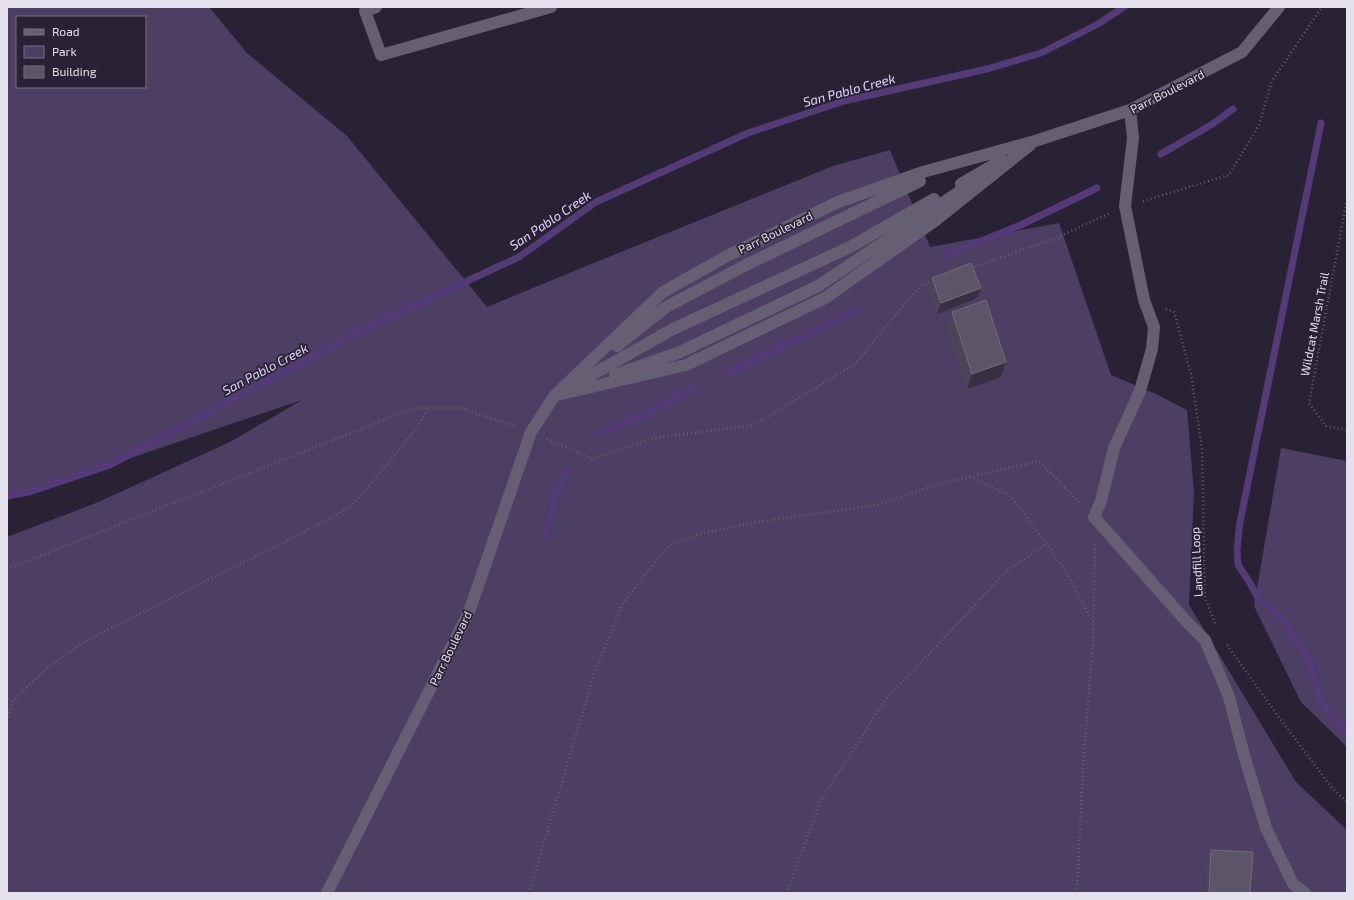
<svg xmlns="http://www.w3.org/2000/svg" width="1354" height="900" font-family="'Exo 2',sans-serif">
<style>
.green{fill:#4d3e63;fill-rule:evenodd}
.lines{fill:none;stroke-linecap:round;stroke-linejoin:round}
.stream{stroke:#543a76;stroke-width:7}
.path{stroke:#645e6e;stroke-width:2.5;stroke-dasharray:1 3;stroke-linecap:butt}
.minor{stroke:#665e73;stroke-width:12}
.wall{fill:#4b4557}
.shaded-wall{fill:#373042}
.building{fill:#5c5567;stroke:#716b7c}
.labels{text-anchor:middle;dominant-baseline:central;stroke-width:3.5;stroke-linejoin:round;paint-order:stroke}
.street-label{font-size:12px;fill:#e4e0ec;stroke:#292234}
.water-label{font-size:13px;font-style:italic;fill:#e2d4fa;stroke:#292234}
</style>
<rect width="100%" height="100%" fill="#292234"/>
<path class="green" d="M 7,7 L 209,7 L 247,53 L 347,136 L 487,307 L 579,269 L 833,166 L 890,150 L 930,247 L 1059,223 L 1111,375 L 1156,394 L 1187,410 L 1194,493 L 1189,605 L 1296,782 L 1347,830 L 1347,893 L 7,893 L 7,537 L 96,503 L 230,442 L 302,400 L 7,500 ZM 17,17 L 145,17 L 145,87 L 17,87 Z
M 1281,448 L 1347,461 L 1347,747 L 1301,702 L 1254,606 Z"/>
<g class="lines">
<path class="stream" d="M 1321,123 L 1240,522 L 1237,550 L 1238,565 L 1250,583 L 1259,600 L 1282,618 L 1310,661 L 1320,700 L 1347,735
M 1161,154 L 1211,125 L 1233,109
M 947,255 L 1023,224 L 1097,188
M 727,373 L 855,311
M 596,435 L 649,413 L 693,388
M 7,496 L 29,492 L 110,465 L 370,326 L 519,257 L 596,202 L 748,133 L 844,101 L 987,69 L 1041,53 L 1098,24 L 1124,7
M 545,537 L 556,494 L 567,471"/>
<path class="path" d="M 1347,199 L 1309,403 L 1326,426 L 1347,430
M 1143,201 L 1229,175 L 1259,125 L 1272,81 L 1322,7
M 970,268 L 1054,239 L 1110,213
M 1166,309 L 1174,312 L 1191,374 L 1202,449 L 1205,598 L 1216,625
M 547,439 L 593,459 L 654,438 L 754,425 L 855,364 L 920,286 L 933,281
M 970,477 L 1011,496 L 1064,568 L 1093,623
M 7,569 L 414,408 L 460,408 L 515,426
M 1227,645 L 1278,716 L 1332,788 L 1347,802
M 7,721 L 13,701 L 48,667 L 87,640 L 295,537 L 352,506 L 412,434 L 429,408
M 529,893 L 594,674 L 623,603 L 668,546 L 700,534 L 757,522 L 877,505 L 939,484 L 1039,461 L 1081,504
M 787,893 L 820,802 L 885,700 L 1009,569 L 1047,544
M 1077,893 L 1083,766 L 1093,641 L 1095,544"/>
<path class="minor" d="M 376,7 L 365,11 L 381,55 L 551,7
M 1130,110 L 1133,138 L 1125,206 L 1144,300 L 1154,327 L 1152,349 L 1140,391 L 1114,448 L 1101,501 L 1094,517 L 1186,621 L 1205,640 L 1229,697 L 1244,755 L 1266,828 L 1293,884 L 1305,893
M 961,184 L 1002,160
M 617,346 L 666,307 L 746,265 L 920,181
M 615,375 L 680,352 L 818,286 L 971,184
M 570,387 L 673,329 L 850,247 L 934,199
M 557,395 L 686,365 L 825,298 L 936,220 L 1030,145
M 327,893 L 469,612 L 531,432 L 555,395 L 663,292 L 725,257 L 838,202 L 923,172 L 1035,141 L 1130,110 L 1242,52 L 1279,7"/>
</g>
<path class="wall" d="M 932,278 L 977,298 L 937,314 L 928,289 Z
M 952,312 L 1001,377 L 967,389 L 946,327 Z
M 1211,850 L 1250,893 L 1204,893 L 1206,865 Z"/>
<path class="shaded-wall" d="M 981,288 L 977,298 L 937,314 L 941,303 Z
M 1006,362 L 1001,377 L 967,389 L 972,374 Z"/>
<path class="building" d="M 971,263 L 981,288 L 941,303 L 932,278 Z
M 986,300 L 1006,362 L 972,374 L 952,312 Z
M 1211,850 L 1253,852 L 1250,893 L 1209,893 Z"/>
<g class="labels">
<g class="street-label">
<text transform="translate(1167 91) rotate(-27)">Parr Boulevard</text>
<text transform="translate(775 232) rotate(-26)">Parr Boulevard</text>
<text transform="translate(1314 324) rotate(-79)">Wildcat Marsh Trail</text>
<text transform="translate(1196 562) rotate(-93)">Landfill Loop</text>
<text transform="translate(450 648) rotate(-64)">Parr Boulevard</text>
</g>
<g class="water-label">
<text transform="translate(849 90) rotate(-15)">San Pablo Creek</text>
<text transform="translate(550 220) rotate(-34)">San Pablo Creek</text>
<text transform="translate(265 369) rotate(-28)">San Pablo Creek</text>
</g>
</g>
<rect width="1354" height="900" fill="none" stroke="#e4e0ec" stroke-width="16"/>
<rect x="16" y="16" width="130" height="72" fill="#292234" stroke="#746e7e"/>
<rect x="24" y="29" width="20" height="6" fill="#665e73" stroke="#746e7e"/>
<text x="52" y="36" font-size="12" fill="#e4e0ec">Road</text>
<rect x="24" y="46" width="20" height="12" fill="#4d3e63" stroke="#746e7e"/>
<text x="52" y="56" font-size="12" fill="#e4e0ec">Park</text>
<rect x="24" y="66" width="20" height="12" fill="#5c5567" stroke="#746e7e"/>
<text x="52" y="76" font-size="12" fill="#e4e0ec">Building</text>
</svg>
